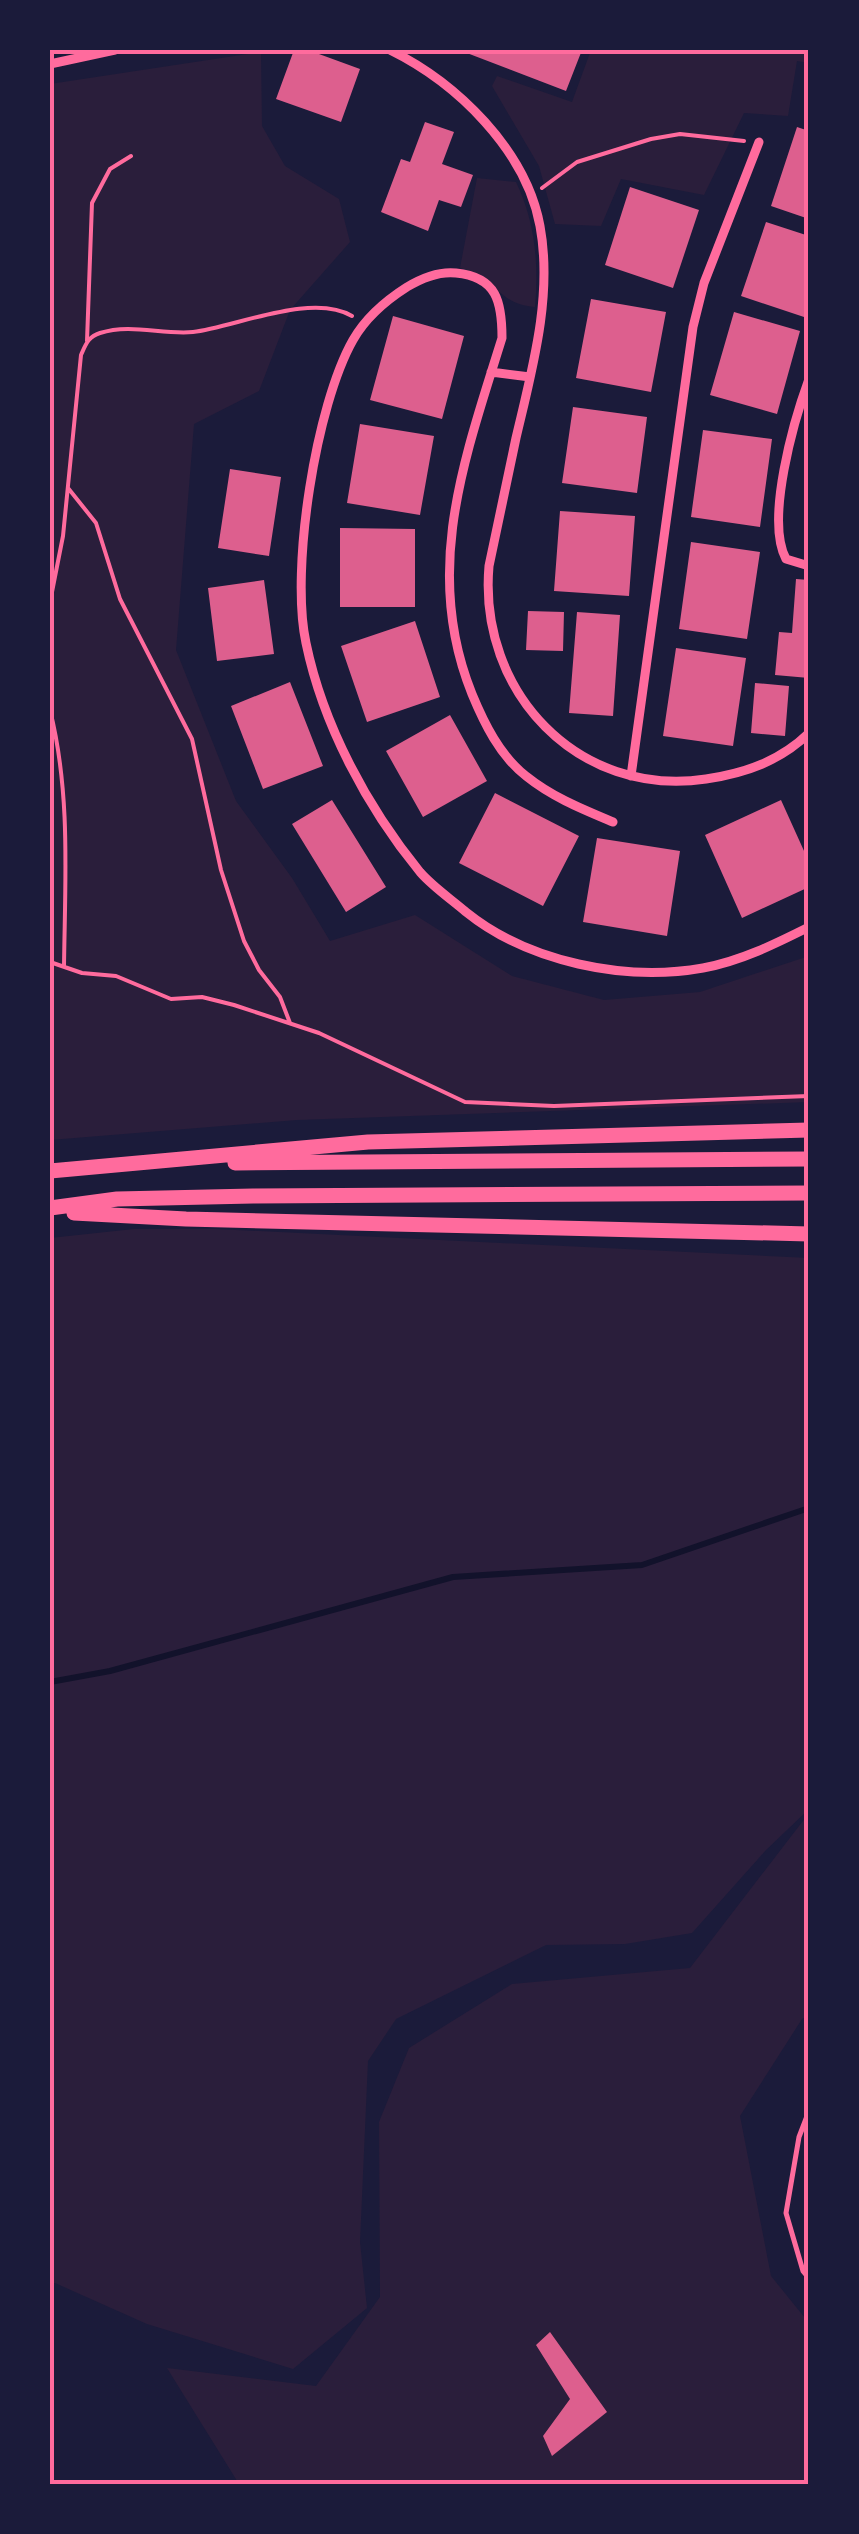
<svg xmlns="http://www.w3.org/2000/svg" width="859" height="2534" font-family="Barlow,sans-serif">
<style>
.green{fill:#2a1e3b}
.lines{fill:none;stroke-linecap:round;stroke-linejoin:round}
.stream{stroke:#12122b;stroke-width:6}
.building{fill:#dd5f8e}
.path{stroke:#ff6b9d;stroke-width:4}
.service{stroke:#ff6b9d;stroke-width:5}
.minor{stroke:#ff6b9d;stroke-width:9}
.trunk{stroke:#ff6b9d;stroke-width:15}
.neatline{fill:none;stroke:#ff6b9d;stroke-width:4}
</style>
<rect width="100%" height="100%" fill="#1b1b3a"/>
<path class="green" d="M 591,50 L 809,50 L 809,63 L 797,61 L 788,116 L 744,113 L 704,195 L 621,179 L 601,226 L 555,224 L 539,166 L 492,86 L 497,76 L 572,102 Z
M 261,52 L 262,126 L 285,166 L 339,199 L 350,242 L 290,310 L 259,391 L 194,424 L 176,650 L 236,801 L 292,878 L 330,941 L 415,915 L 512,976 L 604,1000 L 700,992 L 809,956 L 809,1102 L 297,1120 L 50,1140 L 50,84 Z
M 477,178 L 516,182 C 535,221 539,264 535,307 C 496,304 499,278 460,268 Z
M 134,1229 L 216,1229 L 809,1258 L 809,1809 L 766,1850 L 692,1933 L 625,1944 L 546,1945 L 396,2019 L 368,2061 L 360,2242 L 367,2308 L 293,2369 L 147,2324 L 55,2283 L 50,2284 L 50,1238 Z
M 809,1813 L 809,2015 L 802,2019 L 740,2116 L 771,2276 L 809,2323 L 809,2484 L 239,2484 L 167,2368 L 316,2386 L 380,2297 L 379,2122 L 409,2048 L 512,1984 L 690,1968 Z"/>
<g class="lines">
<path class="stream" d="M 50,1682 L 110,1671 L 453,1577 L 642,1565 L 809,1508"/>
</g>
<path class="building" d="M 294,50 L 308,50 L 360,69 L 341,122 L 276,99 Z
M 459,50 L 582,50 L 566,91 Z
M 425,122 L 454,132 L 442,164 L 473,175 L 461,207 L 439,200 L 428,231 L 381,212 L 401,159 L 410,162 Z
M 797,127 L 809,131 L 809,219 L 771,206 Z
M 630,187 L 699,210 L 673,288 L 605,265 Z
M 766,222 L 809,236 L 807,318 L 741,296 Z
M 591,299 L 666,312 L 651,392 L 576,378 Z
M 734,312 L 800,331 L 777,414 L 710,395 Z
M 393,316 L 464,336 L 442,419 L 370,400 Z
M 573,407 L 647,417 L 637,493 L 562,483 Z
M 360,424 L 434,436 L 420,515 L 347,503 Z
M 703,430 L 772,439 L 760,527 L 691,517 Z
M 230,469 L 281,477 L 269,556 L 218,548 Z
M 560,511 L 635,516 L 629,596 L 554,591 Z
M 340,528 L 415,529 L 415,607 L 340,607 Z
M 691,542 L 760,552 L 747,639 L 679,629 Z
M 796,579 L 809,580 L 809,678 L 775,675 L 779,632 L 792,633 Z
M 264,580 L 274,654 L 217,661 L 208,588 Z
M 528,611 L 564,612 L 563,651 L 526,650 Z
M 577,612 L 620,615 L 613,716 L 569,713 Z
M 415,621 L 440,697 L 367,722 L 341,646 Z
M 676,648 L 746,658 L 733,746 L 663,736 Z
M 290,682 L 323,766 L 263,789 L 231,706 Z
M 755,683 L 789,686 L 785,736 L 751,733 Z
M 450,715 L 487,781 L 423,817 L 386,751 Z
M 495,793 L 579,836 L 543,906 L 459,863 Z
M 332,800 L 386,887 L 346,912 L 292,824 Z
M 781,800 L 809,862 L 809,887 L 742,918 L 705,835 Z
M 597,838 L 680,851 L 667,936 L 583,922 Z
M 550,2332 L 607,2412 L 552,2456 L 543,2436 L 570,2399 L 536,2345 Z"/>
<g class="lines">
<path class="path" d="M 542,188 L 577,162 L 651,139 L 680,134 L 744,141
M 87,341 L 92,203 L 110,169 L 131,156
M 68,488 L 96,523 L 120,599 L 192,739 L 221,870 L 244,941 L 259,970 L 280,997 L 290,1023
M 50,602 L 63,536 L 81,355 C 86,344 88,337 100,333 C 131,323 162,335 193,332 C 235,327 312,292 352,316
M 50,710 C 71,794 65,880 64,967
M 50,962 L 82,973 L 116,976 L 171,999 L 202,997 L 234,1005 L 319,1033 L 465,1102 L 554,1106 L 809,1096"/>
<path class="service" d="M 809,2111 L 799,2137 L 786,2213 L 803,2271 L 809,2278"/>
<path class="minor" d="M 390,50 C 457,83 526,150 540,226 C 553,296 532,370 516,438 C 507,481 498,523 489,566 C 478,692 578,798 706,779 C 746,773 780,761 809,733
M 50,64 L 115,50
M 491,372 L 530,377
M 809,379 C 794,420 765,520 786,559 L 809,566
M 631,776 L 693,327 L 704,283 L 759,142
M 613,822 C 582,809 552,797 526,776 C 500,756 484,723 472,694 C 422,571 465,457 502,338 C 502,302 497,277 456,273 C 438,271 422,278 407,287 C 385,301 366,317 353,340 C 316,405 290,569 306,643 C 323,725 367,807 420,872 C 433,887 451,899 466,912 C 528,962 625,982 703,968 C 741,961 775,944 809,927"/>
<path class="trunk" d="M 235,1163 L 809,1159
M 50,1171 L 368,1142 L 809,1130
M 50,1208 L 117,1199 L 253,1196 L 809,1193
M 74,1213 L 186,1219 L 809,1234"/>
</g>
<rect width="859" height="2534" fill="none" stroke="#1b1b3a" stroke-width="105"/>
<rect x="52" y="52" width="754" height="2430" class="neatline"/>
</svg>
